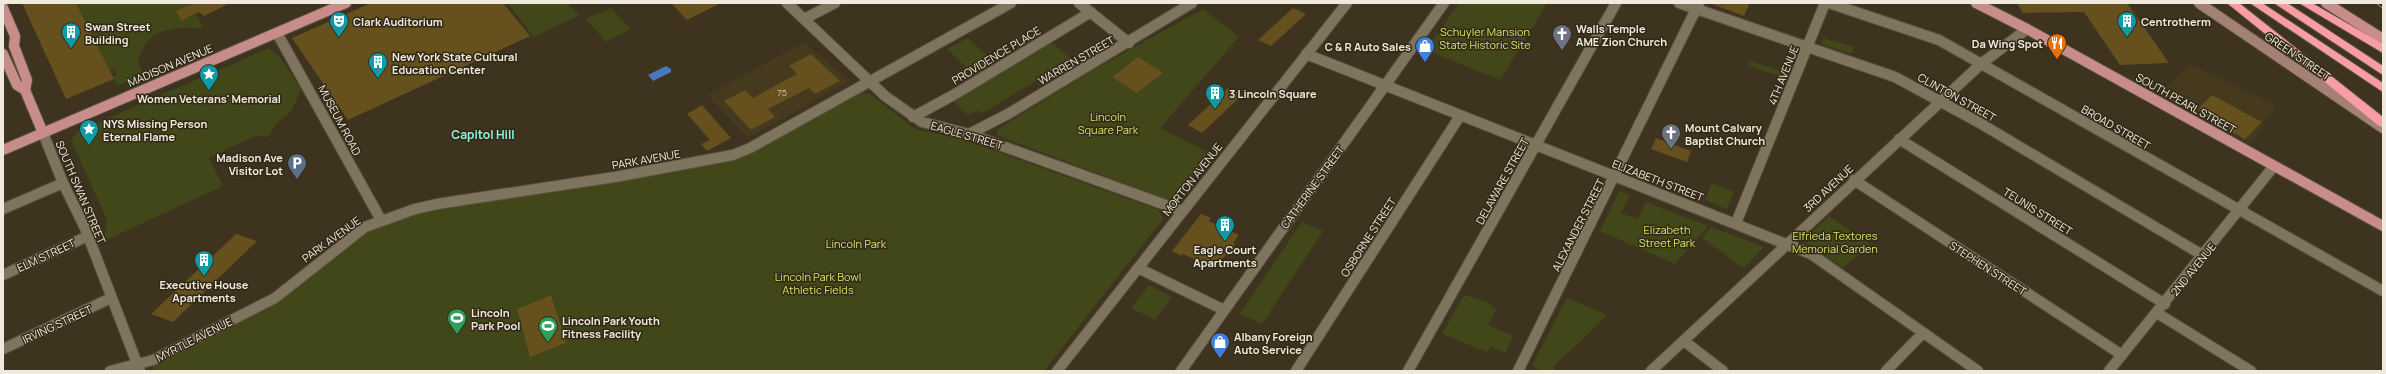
<svg xmlns="http://www.w3.org/2000/svg" width="2386" height="374" font-family="Manrope,sans-serif">
<style>
.built{fill:#45391e}
.green{fill:#414719}
.water{fill:#4978be}
.building{fill:#65501e}
.lines{fill:none;stroke-linecap:round;stroke-linejoin:round}
.minor-casing{stroke:#59513f;stroke-width:12}
.tertiary-casing{stroke:#59513f;stroke-width:12}
.secondary-casing{stroke:#59513f;stroke-width:12}
.primary-casing{stroke:#59513f;stroke-width:12}
.motorway-casing{stroke:#59513f;stroke-width:2}
.minor{stroke:#7f755f;stroke-width:10}
.tertiary{stroke:#7f755f;stroke-width:10}
.secondary{stroke:#a38174;stroke-width:10}
.primary{stroke:#c88d8a;stroke-width:10}
.motorway{fill:#f89da6;fill-rule:evenodd}
.rail-casing{stroke:#bdb5a7;stroke-width:4.5}
.rail{stroke:#322916;stroke-width:3;stroke-dasharray:9;stroke-linecap:butt}
.labels{text-anchor:middle;dominant-baseline:central;stroke-width:3;stroke-linejoin:round;paint-order:stroke}
.number-label{font-size:9px;fill:#cdc4ae}
.poi-label{font-size:11px;font-weight:bold;fill:#f0eade;stroke:#322916;text-anchor:start}
.park-label{font-size:11px;fill:#d4e568;stroke:#322916}
.street-label{font-size:11px;fill:#f0eade;stroke:#322916}
.neighbourhood-label{font-size:12px;font-weight:bold;fill:#8df3e0;stroke:#322916}
</style>
<rect width="100%" height="100%" fill="#3d331f"/>
<path class="built" d="M 805,42 L 849,81 L 748,138 L 707,95 Z
M 2189,65 L 2199,68 L 2276,105 L 2251,145 L 2160,94 Z"/>
<path class="green" d="M 76,3 L 190,3 L 191,6 L 176,11 L 181,21 L 196,14 L 204,28 C 174,27 147,26 138,62 L 144,75 L 117,86 L 113,77 L 117,75 L 114,69 L 110,71 Z
M 507,3 L 568,3 L 579,15 L 534,37 Z
M 1459,3 L 1547,3 L 1500,80 L 1426,50 Z
M 611,8 L 631,29 L 606,42 L 586,19 Z
M 1203,9 L 1239,37 L 1160,128 L 1210,153 L 1173,199 L 1166,199 L 996,135 L 998,129 L 1093,70 Z
M 968,38 L 995,63 L 973,74 L 947,49 Z
M 1823,38 L 1854,47 L 1852,54 L 1821,44 Z
M 1051,42 L 1072,59 L 981,114 L 977,110 L 968,115 L 952,101 Z
M 269,48 L 279,56 L 301,89 L 291,112 L 278,122 L 268,137 L 255,136 L 209,158 L 223,186 L 104,241 L 107,220 L 71,140 L 78,131 Z
M 1750,61 L 1784,72 L 1783,77 L 1748,66 Z
M 862,93 L 870,94 L 915,129 L 962,139 L 1159,210 L 1163,219 L 1044,371 L 154,371 L 152,367 L 292,292 L 365,233 L 396,220 L 426,211 L 474,203 L 744,156 Z
M 1712,183 L 1734,192 L 1727,209 L 1705,200 Z
M 1619,191 L 1630,195 L 1621,213 L 1638,219 L 1646,202 L 1708,226 L 1675,264 L 1600,231 Z
M 1829,216 L 1870,244 L 1843,268 L 1802,240 Z
M 1302,222 L 1323,231 L 1262,324 L 1240,314 Z
M 1711,227 L 1764,247 L 1744,268 L 1702,238 Z
M 1149,285 L 1172,297 L 1155,320 L 1131,308 Z
M 1464,295 L 1488,302 L 1496,310 L 1488,325 L 1513,336 L 1505,353 L 1491,346 L 1487,352 L 1442,334 Z
M 1567,298 L 1608,315 L 1553,367 L 1555,369 L 1554,371 L 1540,371 L 1532,365 Z"/>
<path class="water" d="M 666,66 L 671,69 L 671,72 L 653,81 L 648,75 Z"/>
<path class="building" d="M 22,3 L 76,3 L 114,79 L 66,99 Z
M 195,3 L 230,3 L 204,16 L 199,12 L 181,21 L 176,11 Z
M 371,3 L 503,3 L 530,36 L 348,120 L 292,38 Z
M 671,3 L 721,3 L 687,20 Z
M 1709,3 L 1750,3 L 1744,16 Z
M 2017,3 L 2127,3 L 2169,63 L 2120,65 L 2084,12 L 2023,13 Z
M 1293,8 L 1306,14 L 1271,46 L 1258,40 Z
M 811,54 L 840,81 L 815,94 L 809,88 L 768,109 L 775,117 L 751,130 L 724,101 L 745,90 L 753,98 L 797,74 L 789,66 Z
M 1138,57 L 1163,73 L 1137,93 L 1112,77 Z
M 1228,88 L 1242,95 L 1202,133 L 1188,125 Z
M 2212,95 L 2262,122 L 2245,139 L 2203,116 L 2199,108 Z
M 702,105 L 731,138 L 707,151 L 701,144 L 710,140 L 687,114 Z
M 1656,138 L 1691,151 L 1687,162 L 1651,149 Z
M 1201,214 L 1211,218 L 1209,221 L 1239,235 L 1233,243 L 1235,244 L 1214,269 L 1183,254 L 1182,256 L 1172,251 Z
M 236,234 L 257,241 L 173,322 L 151,314 Z
M 551,295 L 566,343 L 530,357 L 517,309 Z"/>
<g class="lines">
<defs>
<path id="minor" d="M 1079,3 L 1129,43
M 1679,3 L 1895,77 L 1978,122 L 2204,256
M 1829,3 L 1939,40 L 2383,291
M 804,19 L 835,3
M 277,33 L 381,220
M 1306,54 L 1811,254 L 1978,371
M 913,117 L 957,93 L 1091,12
M 969,134 L 1008,114 L 1192,3
M 1899,139 L 2165,304
M 1854,180 L 2122,355
M 3,209 L 63,183
M 1736,223 L 1825,3
M 1138,268 L 1224,310
M 3,275 L 88,236
M 2157,313 L 2251,371
M 1684,341 L 1723,371
M 3,349 L 111,298
M 110,371 L 153,360 L 275,298 L 365,227 L 415,209 L 437,204 L 615,177 L 733,155 L 750,148 L 1011,3
M 1181,371 L 1444,3
M 1296,371 L 1460,116
M 1408,371 L 1616,3
M 1518,371 L 1699,3
M 1651,371 L 1981,64 L 2027,29
M 1886,371 L 1923,333"/>
<path id="tertiary" d="M 787,3 L 885,96 L 922,122 L 969,134 L 1182,211
M 43,133 L 63,183 L 85,228 L 140,371
M 1057,371 L 1347,3
M 2109,371 L 2274,166"/>
<path id="secondary" d="M 2199,3 L 2383,128"/>
<path id="primary" d="M 1976,3 L 2027,29 L 2383,226
M 2326,3 L 2383,39
M 3,8 L 15,36 L 14,46 L 27,80 L 25,90
M 3,54 L 17,85 L 25,90 L 43,133
M 3,150 L 346,3"/>
<path id="motorway" d="M 2227,3 L 2239,3 L 2383,117 L 2383,127 L 2379,126 Z
M 2250,3 L 2262,3 L 2383,83 L 2383,92 Z
M 2274,3 L 2287,3 L 2383,66 L 2383,75 Z
M 2299,3 L 2312,3 L 2383,44 L 2383,53 Z"/>
</defs>
<use href="#minor" class="minor-casing"/>
<use href="#tertiary" class="tertiary-casing"/>
<use href="#secondary" class="secondary-casing"/>
<use href="#primary" class="primary-casing"/>
<use href="#motorway" class="motorway-casing"/>
<use href="#minor" class="minor"/>
<use href="#tertiary" class="tertiary"/>
<use href="#secondary" class="secondary"/>
<use href="#primary" class="primary"/>
<use href="#motorway" class="motorway"/>
<defs>
<path id="rail" d="M 2379,3 L 2383,6"/>
</defs>
<use href="#rail" class="rail-casing"/>
<use href="#rail" class="rail"/>
</g>
<defs>
<symbol id="theatre-pin" viewBox="-11 -11 22 30"><path d="M0 17L-7.5 6A9.5 9.5 0 1 1 7.5 6Z" fill="#0f9aa8" stroke="#322916"/><path d="M-5-5.5Q0-4 5-5.5V0Q5 5 0 6Q-5 5-5 0ZM-3.3-2.5H-1v1.5H-3.3ZM1-2.5H3.3v1.5H1ZM-2.8 1Q0 5.5 2.8 1Z" fill="#fff"/></symbol>
<symbol id="building-pin" viewBox="-11 -11 22 30"><path d="M0 17L-7.5 6A9.5 9.5 0 1 1 7.5 6Z" fill="#0f9aa8" stroke="#322916"/><path d="M-4-6H4V6H1V3H-1V6H-4ZM-2.5-4.3h1.7v1.8h-1.7ZM.8-4.3h1.7v1.8H.8ZM-2.5-1h1.7V.8h-1.7ZM.8-1h1.7V.8H.8Z" fill="#fff"/></symbol>
<symbol id="church-pin" viewBox="-11 -11 22 30"><path d="M0 17L-7.5 6A9.5 9.5 0 1 1 7.5 6Z" fill="#6b7280" stroke="#322916"/><path d="M-1.2-6h2.4v3.5h3.3v2.4h-3.3V6h-2.4V-.1h-3.3v-2.4h3.3Z" fill="#fff"/></symbol>
<symbol id="restaurant-pin" viewBox="-11 -11 22 30"><path d="M0 17L-7.5 6A9.5 9.5 0 1 1 7.5 6Z" fill="#e8710a" stroke="#322916"/><path d="M-5-6h1v4h1v-4h1v4h1v-4h1v5L-1.5 .5V6h-2V.5L-5-1ZM5-6V6H3V1.5H1.5Q1.5-4 5-6Z" fill="#fff"/></symbol>
<symbol id="shop-pin" viewBox="-11 -11 22 30"><path d="M0 17L-7.5 6A9.5 9.5 0 1 1 7.5 6Z" fill="#3f7fe0" stroke="#322916"/><path d="M-5-2.5h2.3a2.7 3.5 0 0 1 5.4 0H5L5.5 6h-11ZM-1.5-2.5h3a1.5 2.3 0 0 0-3 0Z" fill="#fff"/></symbol>
<symbol id="sight-pin" viewBox="-11 -11 22 30"><path d="M0 17L-7.5 6A9.5 9.5 0 1 1 7.5 6Z" fill="#0f9aa8" stroke="#322916"/><path d="M0-6L1.8-2.2L6-1.7L2.9 1.2L3.7 5.4L0 3.3L-3.7 5.4L-2.9 1.2L-6-1.7L-1.8-2.2Z" fill="#fff"/></symbol>
<symbol id="parking-pin" viewBox="-11 -11 22 30"><path d="M0 17L-7.5 6A9.5 9.5 0 1 1 7.5 6Z" fill="#5c6f8a" stroke="#322916"/><path d="M-3.5-5.5H1a3.5 3.5 0 0 1 0 7H-1V5.5H-3.5ZM-1-3.4V-.6H.8a1.4 1.4 0 0 0 0-2.8Z" fill="#fff"/></symbol>
<symbol id="stadium-pin" viewBox="-11 -11 22 30"><path d="M0 17L-7.5 6A9.5 9.5 0 1 1 7.5 6Z" fill="#2e9e5b" stroke="#322916"/><path d="M0-5a6.5 5 0 1 0 0 10a6.5 5 0 1 0 0-10ZM-3.5-1.8h7v3.6h-7Z" fill="#fff"/></symbol>
</defs>
<g fill-rule="evenodd">
<use href="#theatre-pin" x="328" y="10" width="22" height="30"/>
<use href="#building-pin" x="2116" y="10" width="22" height="30"/>
<use href="#building-pin" x="60" y="21" width="22" height="30"/>
<use href="#church-pin" x="1551" y="23" width="22" height="30"/>
<use href="#restaurant-pin" x="2046" y="32" width="22" height="30"/>
<use href="#shop-pin" x="1414" y="35" width="22" height="30"/>
<use href="#building-pin" x="367" y="51" width="22" height="30"/>
<use href="#sight-pin" x="198" y="63" width="22" height="30"/>
<use href="#building-pin" x="1204" y="82" width="22" height="30"/>
<use href="#sight-pin" x="78" y="118" width="22" height="30"/>
<use href="#church-pin" x="1660" y="122" width="22" height="30"/>
<use href="#parking-pin" x="286" y="152" width="22" height="30"/>
<use href="#building-pin" x="1214" y="214" width="22" height="30"/>
<use href="#building-pin" x="193" y="249" width="22" height="30"/>
<use href="#stadium-pin" x="446" y="307" width="22" height="30"/>
<use href="#stadium-pin" x="537" y="315" width="22" height="30"/>
<use href="#shop-pin" x="1209" y="331" width="22" height="30"/>
</g>
<g class="labels">
<g class="number-label">
<text x="782" y="92">75</text>
</g>
<g class="poi-label">
<text x="353" y="21">Clark Auditorium</text>
<text x="2141" y="21">Centrotherm</text>
<text x="85" y="26">Swan Street<tspan x="85" dy="13">Building</tspan></text>
<text x="1576" y="28">Walls Temple<tspan x="1576" dy="13">AME Zion Church</tspan></text>
<text x="2043" y="43" text-anchor="end">Da Wing Spot</text>
<text x="1411" y="46" text-anchor="end">C &amp; R Auto Sales</text>
<text x="392" y="56">New York State Cultural<tspan x="392" dy="13">Education Center</tspan></text>
<text x="1229" y="93">3 Lincoln Square</text>
<text x="209" y="98" text-anchor="middle">Women Veterans' Memorial</text>
<text x="103" y="123">NYS Missing Person<tspan x="103" dy="13">Eternal Flame</tspan></text>
<text x="1685" y="127">Mount Calvary<tspan x="1685" dy="13">Baptist Church</tspan></text>
<text x="283" y="157" text-anchor="end">Madison Ave<tspan x="283" dy="13">Visitor Lot</tspan></text>
<text x="1225" y="249" text-anchor="middle">Eagle Court<tspan x="1225" dy="13">Apartments</tspan></text>
<text x="204" y="284" text-anchor="middle">Executive House<tspan x="204" dy="13">Apartments</tspan></text>
<text x="471" y="312">Lincoln<tspan x="471" dy="13">Park Pool</tspan></text>
<text x="562" y="320">Lincoln Park Youth<tspan x="562" dy="13">Fitness Facility</tspan></text>
<text x="1234" y="336">Albany Foreign<tspan x="1234" dy="13">Auto Service</tspan></text>
</g>
<g class="park-label">
<text x="1485" y="31">Schuyler Mansion<tspan x="1485" dy="13">State Historic Site</tspan></text>
<text x="1108" y="116">Lincoln<tspan x="1108" dy="13">Square Park</tspan></text>
<text x="1667" y="229">Elizabeth<tspan x="1667" dy="13">Street Park</tspan></text>
<text x="1835" y="235">Elfrieda Textores<tspan x="1835" dy="13">Memorial Garden</tspan></text>
<text x="856" y="243">Lincoln Park</text>
<text x="818" y="276">Lincoln Park Bowl<tspan x="818" dy="13">Athletic Fields</tspan></text>
</g>
<g class="street-label">
<text transform="translate(996 55) rotate(-31)">PROVIDENCE PLACE</text>
<text transform="translate(2298 56) rotate(34)">GREEN STREET</text>
<text transform="translate(1076 60) rotate(-30)">WARREN STREET</text>
<text transform="translate(170 65) rotate(-23)">MADISON AVENUE</text>
<text transform="translate(1783 75) rotate(-68)">4TH AVENUE</text>
<text transform="translate(1957 97) rotate(29)">CLINTON STREET</text>
<text transform="translate(2186 103) rotate(29)">SOUTH PEARL STREET</text>
<text transform="translate(340 120) rotate(62)">MUSEUM ROAD</text>
<text transform="translate(2116 127) rotate(30)">BROAD STREET</text>
<text transform="translate(967 135) rotate(16)">EAGLE STREET</text>
<text transform="translate(646 159) rotate(-10)">PARK AVENUE</text>
<text transform="translate(1192 179) rotate(-52)">MORTON AVENUE</text>
<text transform="translate(1658 180) rotate(21)">ELIZABETH STREET</text>
<text transform="translate(1502 181) rotate(-61)">DELAWARE STREET</text>
<text transform="translate(1312 187) rotate(-54)">CATHERINE STREET</text>
<text transform="translate(1828 188) rotate(-43)">3RD AVENUE</text>
<text transform="translate(81 192) rotate(67)">SOUTH SWAN STREET</text>
<text transform="translate(2038 211) rotate(32)">TEUNIS STREET</text>
<text transform="translate(1578 225) rotate(-63)">ALEXANDER STREET</text>
<text transform="translate(1368 237) rotate(-57)">OSBORNE STREET</text>
<text transform="translate(331 239) rotate(-36)">PARK AVENUE</text>
<text transform="translate(46 255) rotate(-25)">ELM STREET</text>
<text transform="translate(1988 268) rotate(33)">STEPHEN STREET</text>
<text transform="translate(2193 269) rotate(-51)">2ND AVENUE</text>
<text transform="translate(57 324) rotate(-25)">IRVING STREET</text>
<text transform="translate(194 339) rotate(-27)">MYRTLE AVENUE</text>
</g>
<g class="neighbourhood-label">
<text x="483" y="134">Capitol Hill</text>
</g>
</g>
<rect width="2386" height="374" fill="none" stroke="#f0eade" stroke-width="8"/>
</svg>
